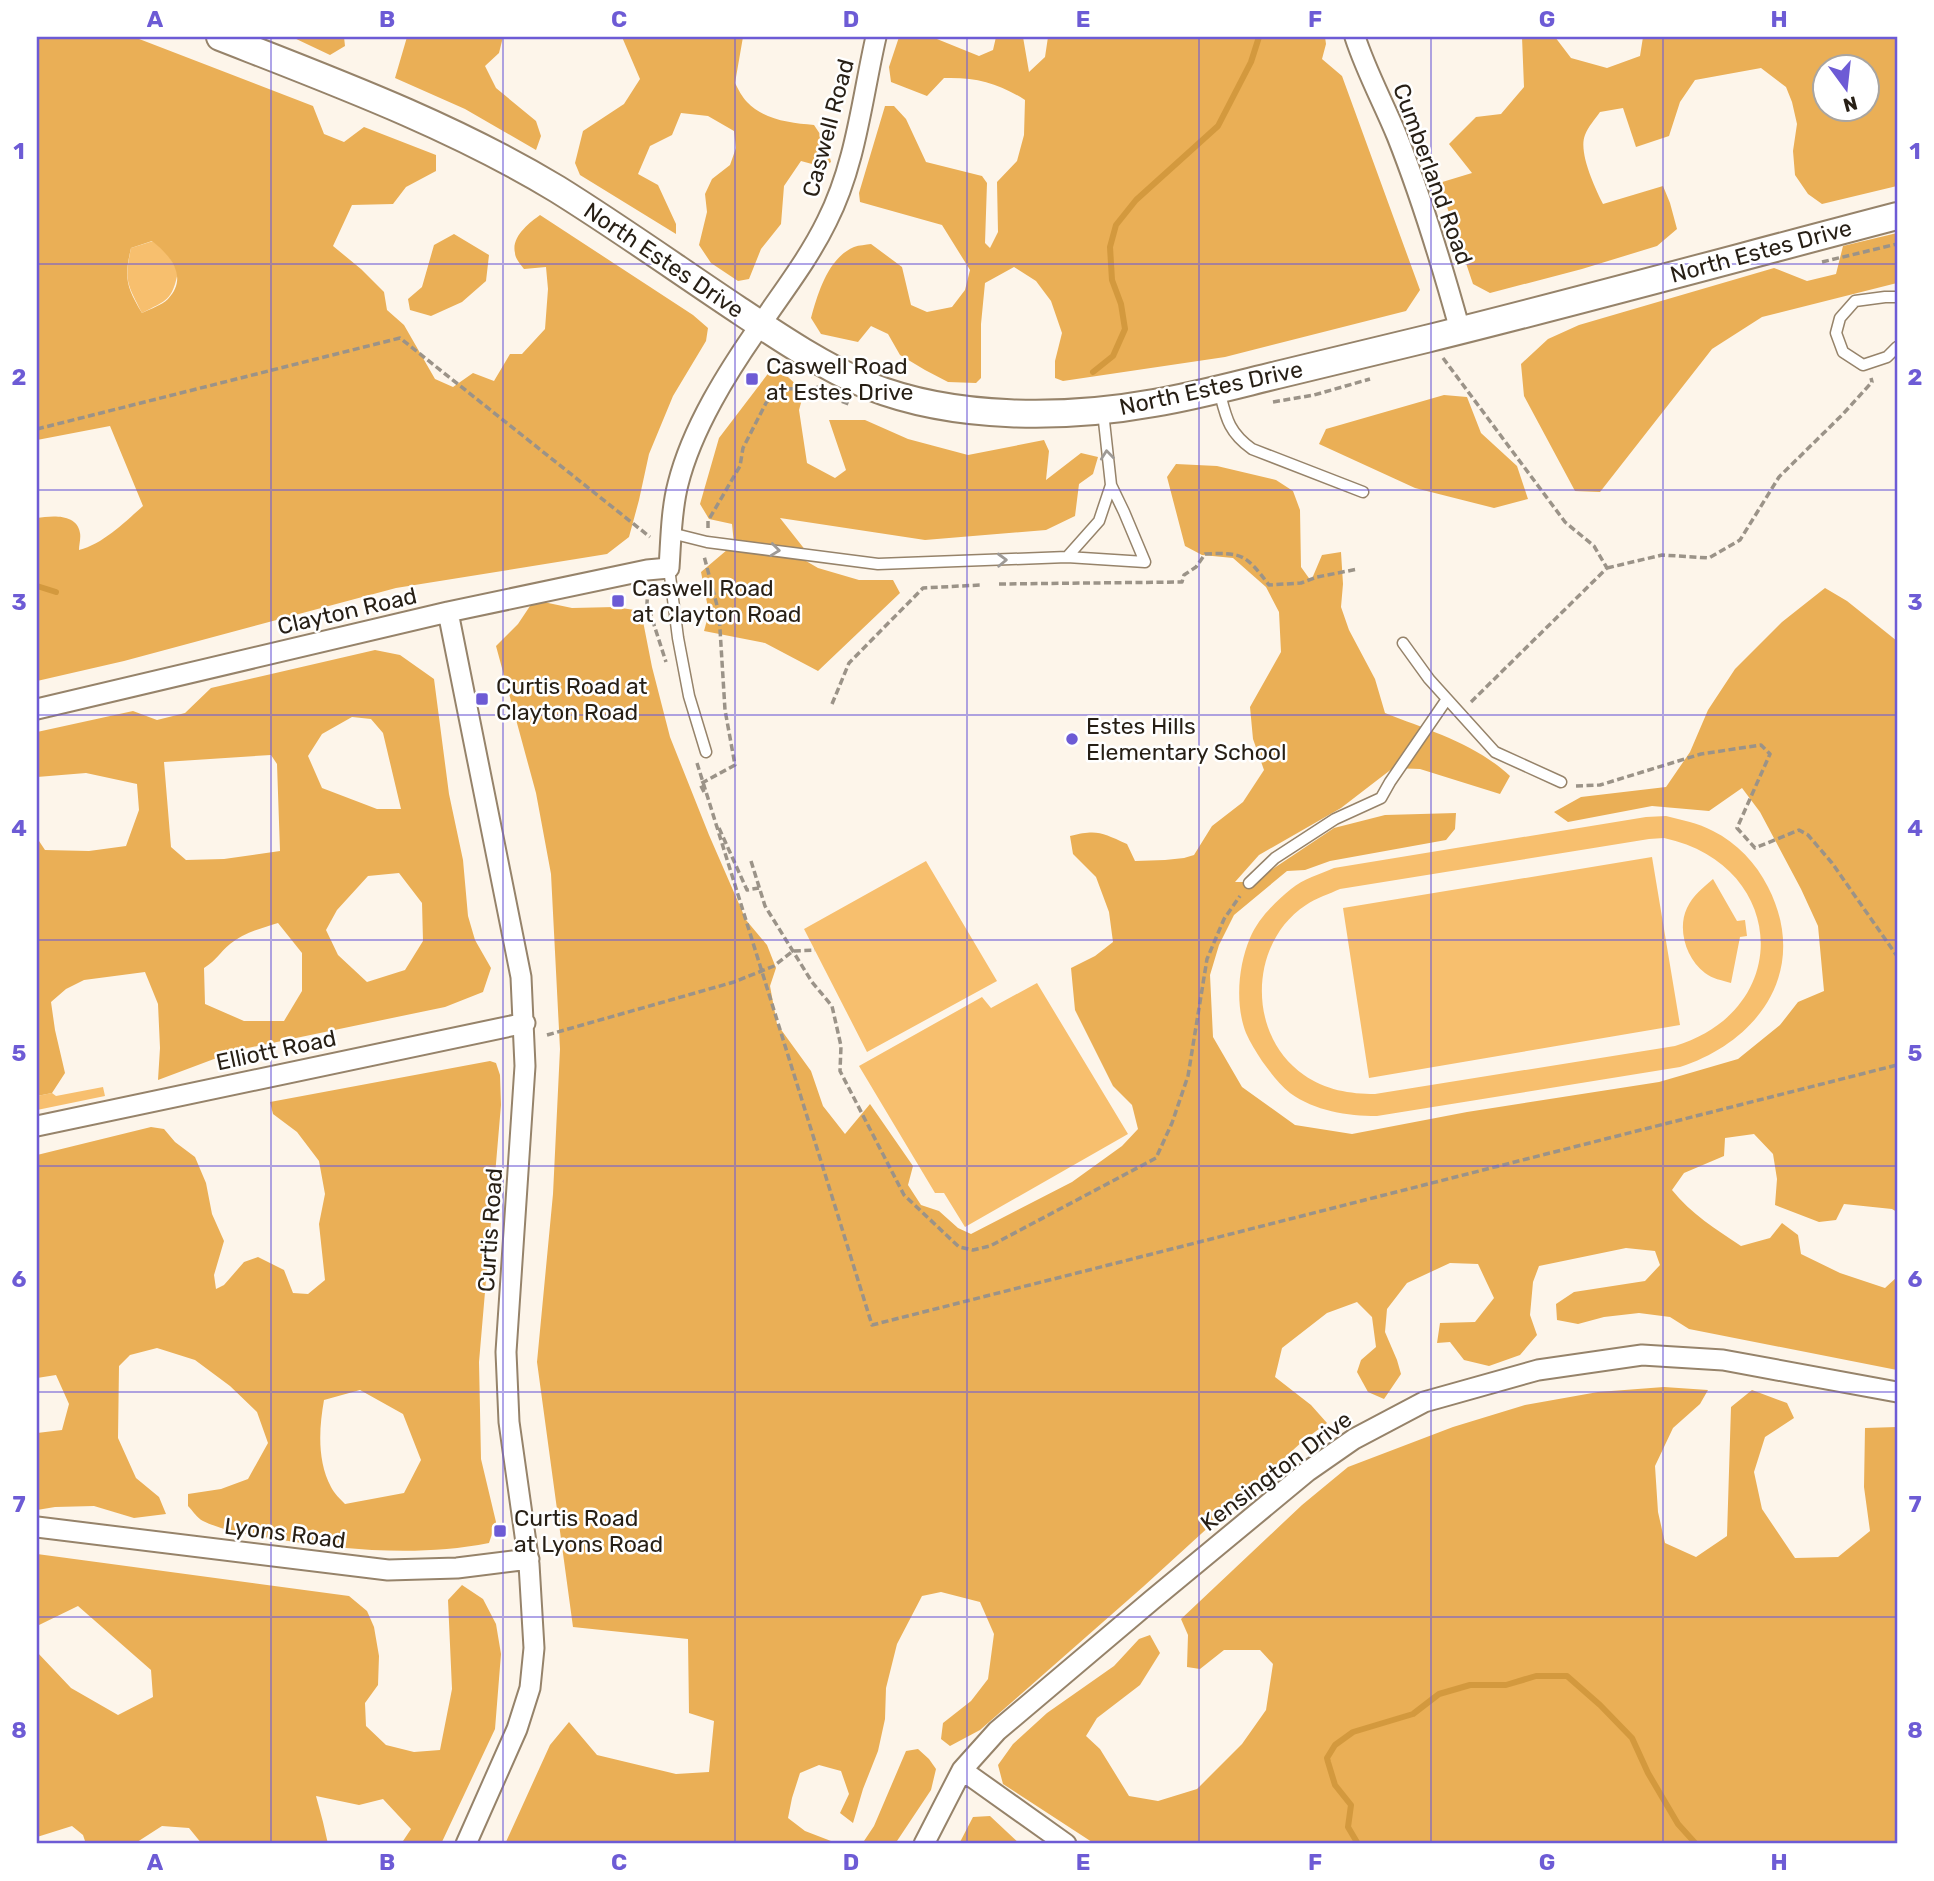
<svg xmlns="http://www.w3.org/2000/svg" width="1934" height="1881" font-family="Rubik,sans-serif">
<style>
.green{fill:#f7bf6e;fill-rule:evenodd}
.forest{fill:#eaaf56;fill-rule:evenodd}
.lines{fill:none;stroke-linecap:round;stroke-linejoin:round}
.stream{stroke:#d3993e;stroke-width:6}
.service-casing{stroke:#96836a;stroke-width:13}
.minor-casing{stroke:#96836a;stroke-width:23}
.secondary-casing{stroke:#96836a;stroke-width:30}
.path{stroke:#9b9388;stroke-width:3.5;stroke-dasharray:7 3.5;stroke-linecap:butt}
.service{stroke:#fff;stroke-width:10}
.minor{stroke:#fff;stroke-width:19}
.secondary{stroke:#fff;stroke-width:26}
.oneway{stroke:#9e9a96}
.grid{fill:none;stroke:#6d5bd5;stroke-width:2;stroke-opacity:0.55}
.poi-dot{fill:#6d5bd5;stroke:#fff;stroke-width:2.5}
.labels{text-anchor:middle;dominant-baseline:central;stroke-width:5;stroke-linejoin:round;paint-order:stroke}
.street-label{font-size:23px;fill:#271f15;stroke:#fff}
.poi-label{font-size:23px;fill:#271f15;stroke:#fff;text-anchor:start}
.neatline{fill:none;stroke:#6d5bd5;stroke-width:2.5}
.grid-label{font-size:23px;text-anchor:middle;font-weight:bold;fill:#6d5bd5}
</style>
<rect width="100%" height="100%" fill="#fdf5ea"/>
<path class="green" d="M 153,241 L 167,253 L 178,272 C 172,301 167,300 142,313 C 127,283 124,281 131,248 Z
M 1666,816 C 1682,820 1698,823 1713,831 C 1737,843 1756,863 1768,887 C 1810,969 1760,1041 1680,1067 L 1377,1116 C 1347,1116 1315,1111 1290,1093 C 1279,1084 1270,1072 1262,1061 C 1256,1052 1250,1042 1246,1033 C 1235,1005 1238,966 1250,938 C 1258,919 1275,902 1291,889 C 1303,879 1320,874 1334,868 L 1646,817 ZM 1664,838 C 1786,864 1796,1009 1675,1046 L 1375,1094 C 1350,1094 1325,1090 1304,1075 C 1247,1036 1248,943 1306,905 C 1316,898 1329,894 1340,889 L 1649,839 Z
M 1652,857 L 1680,1025 L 1369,1078 L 1343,908 Z
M 926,861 L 997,981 L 867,1052 L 804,929 Z
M 1713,879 L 1737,921 L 1745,920 L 1747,936 L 1740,937 L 1731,983 C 1721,980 1713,979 1705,973 C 1686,959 1677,929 1687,908 C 1693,895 1703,888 1713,879 Z
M 1037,983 L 1128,1134 L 965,1227 L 944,1193 L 935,1193 L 859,1066 L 982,997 L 991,1008 Z
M 103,1087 L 105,1096 L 37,1110 L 37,1096 L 52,1093 L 56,1096 Z"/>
<path class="forest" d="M 37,37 L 134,37 L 313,106 L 324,134 L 344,142 L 364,127 L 436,155 L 436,171 L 406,187 L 393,204 L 352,205 L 333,246 L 361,269 L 384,292 L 387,310 L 404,325 L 435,379 L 453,387 L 473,373 L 494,381 L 510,354 L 522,354 L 545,329 L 548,289 L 546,267 L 524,269 C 521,265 515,258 515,253 C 511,237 529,223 540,215 L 693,315 L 708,328 L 706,341 L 673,396 L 649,454 L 639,500 L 629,537 L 607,554 L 396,588 L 124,661 L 37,681 L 37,518 C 51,516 77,513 80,533 C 81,538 79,545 79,550 C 103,544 125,522 143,506 L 110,426 L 37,440 ZM 152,241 C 170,255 189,277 168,299 C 162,305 150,309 142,313 C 126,286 124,278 131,248 Z
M 292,37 L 344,37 L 345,46 L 330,55 Z
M 407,37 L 503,37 L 499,53 L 485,66 L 496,88 L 536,121 L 541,136 L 536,150 L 465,109 L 395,78 Z
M 622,37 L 743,37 L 735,83 C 738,89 742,97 747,102 C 764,120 790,123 814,125 L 826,143 L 831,162 L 823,167 L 801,161 L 784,186 L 781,224 L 761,249 L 749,279 L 738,281 L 711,263 L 699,245 L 707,212 L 705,194 L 712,179 L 730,165 L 736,148 L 734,131 L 708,116 L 681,113 L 672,135 L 650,146 L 638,174 L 658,185 L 676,224 L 676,234 L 580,175 L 575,163 L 583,131 L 624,104 L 640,79 Z
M 899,37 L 932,37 L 979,56 L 993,50 L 996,37 L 1023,37 L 1029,72 L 1045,57 L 1048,37 L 1325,37 L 1326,44 L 1322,59 L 1342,76 L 1420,290 L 1406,311 L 1225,357 L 1063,381 L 1055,378 L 1055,361 L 1062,333 L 1051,301 L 1036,281 L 1014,267 L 985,283 L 981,324 L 981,378 L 976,383 L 948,382 L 925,370 L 900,355 L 888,334 L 871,326 L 858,342 L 821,334 L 811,318 C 818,293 828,258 854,247 C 859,245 866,245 871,244 L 902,267 L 911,305 L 927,312 L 952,307 L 965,290 L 970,270 L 942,225 L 860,202 L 859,193 L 885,106 L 894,106 L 906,119 L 926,162 L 982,176 L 987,183 L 985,243 L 990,248 L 998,232 L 997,182 L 1017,161 L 1024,135 L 1025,100 C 998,83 977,77 944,78 L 927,96 L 891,82 L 889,67 Z
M 1522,37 L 1555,37 L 1571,58 L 1607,68 L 1640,56 L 1643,37 L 1897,37 L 1897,186 L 1822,204 L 1808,194 L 1795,175 L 1793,151 L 1797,124 L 1792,102 L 1786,87 L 1761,68 L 1695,80 L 1680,102 L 1669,136 L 1636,147 L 1623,108 L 1600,112 C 1595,119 1588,127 1585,135 C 1578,152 1595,188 1603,204 L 1663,186 L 1670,203 L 1677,229 L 1657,246 L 1582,269 L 1490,293 L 1473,284 L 1439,183 L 1472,173 L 1449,144 L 1476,117 L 1501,114 L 1524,87 ZM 1826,66 L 1868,66 L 1868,108 L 1826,108 Z
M 1897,233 L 1897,283 L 1762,317 L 1712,349 L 1600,492 L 1575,491 L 1524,396 L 1521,364 L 1548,339 L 1579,325 L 1774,268 L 1807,281 L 1836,274 L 1843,246 Z
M 454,234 L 489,255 L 486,281 L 462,302 L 431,316 L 410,310 L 408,299 L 422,287 L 434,245 Z
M 770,371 L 788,377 L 804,392 L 799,410 L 807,463 L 835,478 L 846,470 L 829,420 L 865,420 L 908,439 L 968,455 L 1044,440 L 1049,451 L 1046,480 L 1081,453 L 1098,457 L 1093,474 L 1079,484 L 1075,516 L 1046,530 L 925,540 L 780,518 L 806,551 L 806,561 L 818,568 L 859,580 L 893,580 L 900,593 L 818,671 L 765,643 L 704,631 L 709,613 L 701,572 L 734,544 L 732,524 L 709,519 L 700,504 L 719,438 Z
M 1444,395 L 1467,397 L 1481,433 L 1517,466 L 1528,499 L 1494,508 L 1415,488 L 1319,444 L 1326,429 Z
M 1176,464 L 1217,466 L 1276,480 L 1293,491 L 1300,510 L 1301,567 L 1311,581 L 1322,555 L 1341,552 L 1343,584 L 1341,607 L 1349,630 L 1375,679 L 1385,713 C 1428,730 1476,744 1510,776 L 1500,794 L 1420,769 L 1393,768 L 1341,808 L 1259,855 L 1235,882 L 1253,882 L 1334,828 L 1385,815 L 1456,813 L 1455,829 L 1446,840 L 1330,861 L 1305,870 L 1287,871 L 1234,915 L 1219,945 L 1210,975 L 1213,1037 L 1242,1087 L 1295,1125 L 1352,1134 L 1467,1112 L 1659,1082 L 1738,1059 L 1780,1025 L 1798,1002 L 1824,991 L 1818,926 L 1801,889 L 1760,812 L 1742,788 L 1709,811 L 1652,806 L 1568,822 L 1554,812 L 1581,797 L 1666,787 L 1690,752 L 1708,710 L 1735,669 L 1782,622 L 1825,588 L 1847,601 L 1897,641 L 1897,1212 L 1892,1209 L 1844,1204 L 1836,1220 L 1819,1222 L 1775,1205 L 1777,1179 L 1773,1154 L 1754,1134 L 1725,1138 L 1724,1156 L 1684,1173 L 1672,1190 C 1691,1214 1716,1229 1741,1246 L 1770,1238 L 1782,1223 L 1798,1235 L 1801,1254 L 1840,1273 L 1885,1288 L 1897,1277 L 1897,1370 L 1689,1329 L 1670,1317 L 1639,1313 L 1604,1317 L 1578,1324 L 1557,1320 L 1556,1304 L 1574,1292 L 1645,1281 L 1660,1265 L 1655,1251 L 1626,1248 L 1539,1266 L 1533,1282 L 1530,1315 L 1537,1335 L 1520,1355 L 1489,1366 L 1464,1360 L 1450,1342 L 1437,1343 L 1440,1323 L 1475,1322 L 1494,1298 L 1478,1264 L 1450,1263 L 1407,1283 L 1387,1309 L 1385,1332 L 1397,1360 L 1401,1374 L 1384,1399 L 1368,1392 L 1357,1372 L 1361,1360 L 1376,1347 L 1372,1317 L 1357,1302 L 1327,1313 L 1282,1348 L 1275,1377 L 1311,1405 L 1327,1423 L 1304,1440 L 1144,1586 L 980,1730 L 950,1746 L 941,1739 L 943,1723 L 971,1701 L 988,1679 L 994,1634 L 980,1602 L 941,1592 L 922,1596 L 897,1644 L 886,1688 L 885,1719 L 878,1751 L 863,1789 L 853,1823 L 840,1813 L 849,1794 L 841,1771 L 819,1765 L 800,1773 L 792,1798 L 788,1818 L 805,1831 L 831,1841 L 832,1844 L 505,1844 L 550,1745 L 569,1722 L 597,1755 L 676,1774 L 709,1772 L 714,1721 L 689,1713 L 688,1639 L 573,1627 L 537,1362 L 553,1194 L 560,1049 L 551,874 L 536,793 L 496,646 L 518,624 L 534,600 L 572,608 L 615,607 L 641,611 L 652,667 L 670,737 L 709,835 L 746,920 L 767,945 L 776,968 L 770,986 L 777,1024 L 811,1071 L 823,1106 L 845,1134 L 870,1104 L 913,1166 L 908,1185 L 921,1205 L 939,1211 L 958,1228 L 971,1234 L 1072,1182 L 1122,1146 L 1138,1129 L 1132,1105 L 1113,1086 L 1075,1010 L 1071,968 L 1095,956 L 1113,942 L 1109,912 L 1096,877 L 1073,854 L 1070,836 C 1098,829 1102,833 1127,844 L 1135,861 L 1165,860 L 1184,858 L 1194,855 L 1212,826 L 1243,802 L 1264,770 L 1253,739 L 1250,707 L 1281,652 L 1279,612 L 1266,587 L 1233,558 L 1202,555 L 1185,546 L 1167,477 Z
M 375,650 L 400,655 L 434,679 L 449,794 L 463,860 L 468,916 L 475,940 L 491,968 L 483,992 L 445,1007 L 238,1050 L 158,1080 L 160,1048 L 158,1004 L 145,972 L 84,980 L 66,989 L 51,1002 L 55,1030 L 65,1073 L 52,1093 L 37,1096 L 37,838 L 45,850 L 89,851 L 126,846 L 139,810 L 137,784 L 86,773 L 37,777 L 37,732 L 133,711 L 157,720 L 185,713 L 211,688 ZM 352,717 L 371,719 L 383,733 L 401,809 L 377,809 L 322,788 L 308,756 L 322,734 ZM 271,755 L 277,764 L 280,851 L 224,859 L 186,860 L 171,847 L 164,762 ZM 399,873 L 422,903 L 423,941 L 405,970 L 367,982 L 338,955 L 326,930 L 337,910 L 368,876 ZM 278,923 L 302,953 L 302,991 L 284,1021 L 244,1021 L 205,1004 L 204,968 C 218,959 219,953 230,944 C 243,933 262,928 278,923 Z
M 490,1061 L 496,1063 L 500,1075 L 501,1105 L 479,1362 L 481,1459 L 496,1522 L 489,1543 C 418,1557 346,1550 276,1539 C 252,1535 226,1532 203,1521 C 197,1518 193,1511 188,1506 L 188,1494 L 221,1489 L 248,1479 L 268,1443 L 257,1412 L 230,1386 L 195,1360 L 157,1348 L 130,1355 L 119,1366 L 118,1438 L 136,1478 L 159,1497 L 166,1514 L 134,1518 L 94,1506 L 55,1507 L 37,1510 L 37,1433 L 62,1430 L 69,1404 L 56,1375 L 37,1378 L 37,1155 L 151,1127 L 164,1129 L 175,1142 L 195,1157 L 206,1183 L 212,1214 L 224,1241 L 214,1275 L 216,1289 L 224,1285 L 244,1262 L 258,1257 L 284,1270 L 293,1293 L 308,1294 L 325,1280 L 319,1224 L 325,1194 L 319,1161 L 297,1132 L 273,1114 L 270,1102 ZM 360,1390 L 403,1414 L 421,1460 L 404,1493 L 345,1504 C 340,1499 334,1493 331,1487 C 317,1461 319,1428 324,1400 Z
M 1664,1387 L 1708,1390 L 1700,1404 L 1673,1428 L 1655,1466 L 1658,1512 L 1665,1543 L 1696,1557 L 1727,1536 L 1731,1407 L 1752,1390 L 1787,1403 L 1794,1418 L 1765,1437 L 1754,1472 L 1762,1509 L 1795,1558 L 1838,1557 L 1870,1531 L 1864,1487 L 1865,1428 L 1897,1427 L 1897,1844 L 1095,1844 L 1003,1784 L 998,1765 L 1013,1744 L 1047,1713 L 1114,1666 L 1139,1639 L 1150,1635 L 1160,1653 L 1140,1685 L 1097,1718 L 1086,1736 L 1100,1749 L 1129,1796 L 1158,1801 L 1197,1789 L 1242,1744 L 1266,1710 L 1273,1664 L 1260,1650 L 1224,1650 L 1200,1669 L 1187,1667 L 1188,1635 L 1181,1619 L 1302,1505 L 1348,1467 L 1453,1427 L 1525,1405 L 1598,1392 Z
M 37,1554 L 349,1596 L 367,1611 L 374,1627 L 379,1656 L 378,1685 L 365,1703 L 366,1726 L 386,1745 L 414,1752 L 440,1750 L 452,1689 L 448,1600 L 462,1585 L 483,1599 L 496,1624 L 501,1654 L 495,1729 L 441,1844 L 401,1844 L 411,1829 L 383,1799 L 359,1805 L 316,1796 L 323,1822 L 328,1844 L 202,1844 L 189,1828 L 162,1826 L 134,1844 L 86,1844 L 83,1835 L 72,1826 L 37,1837 L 37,1652 L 71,1688 L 118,1715 L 153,1697 L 151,1670 L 78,1606 L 37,1626 Z
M 918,1749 L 929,1759 L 936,1769 L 931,1790 L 895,1844 L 862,1844 L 874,1826 L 906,1751 Z
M 990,1816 L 1020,1844 L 959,1844 L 973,1817 Z"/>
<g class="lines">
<path class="stream" d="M 1093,372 L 1113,356 L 1125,329 L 1121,304 L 1112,280 L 1110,247 L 1116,225 L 1136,200 L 1218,126 L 1251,62 L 1259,37
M 37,586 L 56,592
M 1358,1844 L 1348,1827 L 1351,1805 L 1335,1785 L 1328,1762 L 1327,1758 L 1335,1745 L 1353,1732 L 1413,1714 L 1439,1694 L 1470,1685 L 1506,1685 L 1536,1676 L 1567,1676 L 1600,1705 L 1632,1738 L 1648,1773 L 1678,1824 L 1696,1844"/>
<defs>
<path id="service" d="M 1897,297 L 1885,297 L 1855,301 L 1840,318 L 1836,333 L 1843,352 L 1863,365 L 1887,357 L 1897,347
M 1219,390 C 1226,417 1228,432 1252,449 L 1363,492
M 671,533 L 707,542 L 878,564 L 1067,557 L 1145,562 L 1124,512 L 1111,485
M 1067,557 L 1099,521 L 1111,485 L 1103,412
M 669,568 L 678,638 L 689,696 L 706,752
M 1403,643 L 1429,679 L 1495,752 L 1561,782
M 1249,883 L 1275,858 L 1335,819 L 1381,798 L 1390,782 L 1447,699"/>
<path id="minor" d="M 1355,37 C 1366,71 1383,102 1397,136 C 1422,199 1442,265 1460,330
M 448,612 L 521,977 L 525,1066 L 506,1352 L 509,1422 L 529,1564 L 534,1648 L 530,1688 L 517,1729 L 466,1844
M 37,709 L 448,612 L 647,570 L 669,568 C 671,540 671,511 678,484 C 692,428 728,371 761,324 C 784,290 809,258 827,221 C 856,164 862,98 876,37
M 37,1126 L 525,1023
M 37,1527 L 388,1570 L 457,1568 L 529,1559
M 962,1770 L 1066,1844
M 924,1844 L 962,1770 L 997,1731 L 1152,1600 L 1308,1471 L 1354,1439 L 1424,1402 L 1538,1370 L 1642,1355 L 1723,1360 L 1897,1392"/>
<path id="secondary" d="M 220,37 C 335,82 451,125 557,189 C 618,227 677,269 737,309 C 779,337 822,366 869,386 C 955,420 1065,419 1154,403 C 1196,396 1236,385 1277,375 C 1327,363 1376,351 1426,339 C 1584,300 1740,257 1897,216"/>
</defs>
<use href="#service" class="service-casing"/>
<use href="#minor" class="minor-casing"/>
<use href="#secondary" class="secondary-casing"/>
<path class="path" d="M 1822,262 L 1897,244
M 1443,358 L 1565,522 L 1594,546 L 1607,568 L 1470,703
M 816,386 L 820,393 L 851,405
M 1273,402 L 1314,395 L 1370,379
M 37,429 L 400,338 L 650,537
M 708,528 L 708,521 L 740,466 L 743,448 L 766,403 L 776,391 C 795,386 802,390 820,393
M 1607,568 L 1662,555 L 1709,558 L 1740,540 L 1779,477 L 1843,414 L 1872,382 L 1871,378
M 999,584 L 1182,582 L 1184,575 L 1196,567 L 1205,554 C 1243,552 1246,555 1269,585 L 1301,583 L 1317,577 L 1358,569
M 648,589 L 647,603 L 666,662
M 832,704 L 849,663 L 923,588 L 980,585
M 697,763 L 872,1325 L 1897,1065
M 1576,786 L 1600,785 L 1701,754 L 1761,745 L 1770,754 L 1737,828 L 1755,848 L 1799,830 L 1808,835 L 1832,863 L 1897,956
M 704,792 L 700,784 L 735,765 L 725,710 L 719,613 L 704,556
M 719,828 L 747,890 L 759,888
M 751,861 L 765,906 L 812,982 L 832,1006 L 841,1046 L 840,1071 L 904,1195 L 959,1247 L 973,1250 L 990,1246 L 1156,1158 L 1172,1123 L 1188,1076 L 1207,959 L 1224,919 L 1240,896
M 547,1035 L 734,982 L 774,966 L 793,951 L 815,950"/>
<use href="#service" class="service"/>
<use href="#minor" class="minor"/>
<use href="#secondary" class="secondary"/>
</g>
<defs><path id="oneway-chevron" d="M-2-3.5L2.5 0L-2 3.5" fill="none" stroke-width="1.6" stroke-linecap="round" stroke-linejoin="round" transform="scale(1.75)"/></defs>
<g class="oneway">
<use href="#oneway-chevron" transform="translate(1107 455) rotate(-96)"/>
<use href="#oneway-chevron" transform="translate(775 550) rotate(7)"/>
<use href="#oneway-chevron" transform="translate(1002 560) rotate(-2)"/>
</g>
<path class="grid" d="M 271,37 L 271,1844M 503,37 L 503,1844M 735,37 L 735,1844M 967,37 L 967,1844M 1199,37 L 1199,1844M 1431,37 L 1431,1844M 1663,37 L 1663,1844M 37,264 L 1897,264M 37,490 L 1897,490M 37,715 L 1897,715M 37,940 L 1897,940M 37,1166 L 1897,1166M 37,1392 L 1897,1392M 37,1617 L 1897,1617"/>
<g class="poi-dot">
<rect x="745" y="372" width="14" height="14" rx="3.5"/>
<rect x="611" y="594" width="14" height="14" rx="3.5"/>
<rect x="475" y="692" width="14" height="14" rx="3.5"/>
<circle cx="1072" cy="739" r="7"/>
<rect x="493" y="1524" width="14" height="14" rx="3.5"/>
</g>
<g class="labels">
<g class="street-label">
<text transform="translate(828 128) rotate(-75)">Caswell Road</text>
<text transform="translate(1433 174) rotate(70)">Cumberland Road</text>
<text transform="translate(1761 251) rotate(-15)">North Estes Drive</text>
<text transform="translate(664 260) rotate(34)">North Estes Drive</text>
<text transform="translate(1211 388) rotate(-12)">North Estes Drive</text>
<text transform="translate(347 611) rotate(-13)">Clayton Road</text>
<text transform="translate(276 1050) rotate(-12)">Elliott Road</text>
<text transform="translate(490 1230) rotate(-86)">Curtis Road</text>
<text transform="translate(1276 1471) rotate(-37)">Kensington Drive</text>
<text transform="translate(285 1533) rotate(7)">Lyons Road</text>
</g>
<g class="poi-label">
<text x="766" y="366">Caswell Road<tspan x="766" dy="26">at Estes Drive</tspan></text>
<text x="632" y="588">Caswell Road<tspan x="632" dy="26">at Clayton Road</tspan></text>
<text x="496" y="686">Curtis Road at<tspan x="496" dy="26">Clayton Road</tspan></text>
<text x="1086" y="726">Estes Hills<tspan x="1086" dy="26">Elementary School</tspan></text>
<text x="514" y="1518">Curtis Road<tspan x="514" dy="26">at Lyons Road</tspan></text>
</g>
</g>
<rect width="1934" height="1881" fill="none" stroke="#ffffff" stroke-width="77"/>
<g transform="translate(1846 88) rotate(165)"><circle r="33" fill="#ffffff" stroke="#a9a5a1" stroke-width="2"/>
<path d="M0-5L12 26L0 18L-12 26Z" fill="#6d5bd5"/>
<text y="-10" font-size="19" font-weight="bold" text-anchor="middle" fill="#271f15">N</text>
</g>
<rect x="38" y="38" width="1858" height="1804" class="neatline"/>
<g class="grid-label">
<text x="155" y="27">A</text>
<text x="387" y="27">B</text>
<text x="619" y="27">C</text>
<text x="851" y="27">D</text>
<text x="1083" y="27">E</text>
<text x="1315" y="27">F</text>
<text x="1547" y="27">G</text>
<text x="1779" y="27">H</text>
<text x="19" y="159">1</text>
<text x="1915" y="159">1</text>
<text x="19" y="385">2</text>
<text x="1915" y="385">2</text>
<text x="19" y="610">3</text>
<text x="1915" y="610">3</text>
<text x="19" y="836">4</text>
<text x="1915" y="836">4</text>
<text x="19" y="1061">5</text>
<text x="1915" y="1061">5</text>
<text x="19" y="1287">6</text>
<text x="1915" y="1287">6</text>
<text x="19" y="1512">7</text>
<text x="1915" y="1512">7</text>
<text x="19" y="1738">8</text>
<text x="1915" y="1738">8</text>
<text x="155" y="1870">A</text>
<text x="387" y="1870">B</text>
<text x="619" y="1870">C</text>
<text x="851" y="1870">D</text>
<text x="1083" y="1870">E</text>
<text x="1315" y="1870">F</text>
<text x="1547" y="1870">G</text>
<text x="1779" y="1870">H</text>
</g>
</svg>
